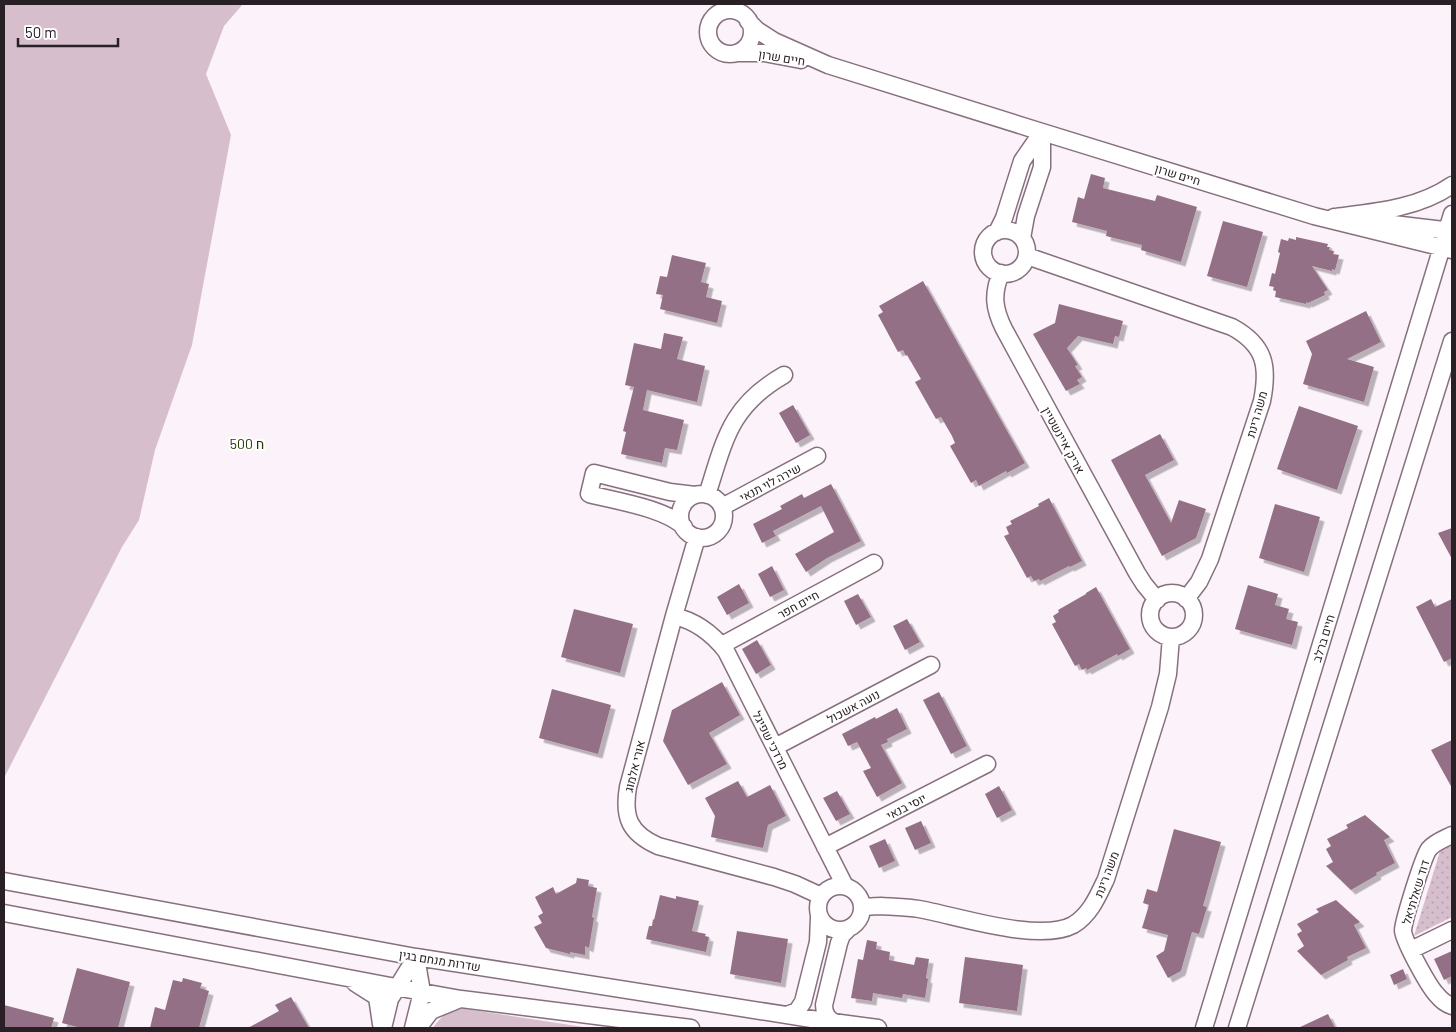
<svg xmlns="http://www.w3.org/2000/svg" width="1456" height="1032" font-family="Barlow,Heebo,sans-serif">
<style>
.grass{fill:#d6becd}
.park{fill:url(#park-dots)}
.building{fill:#947087;filter:url(#shadow)}
.lines{fill:none;stroke-linecap:round;stroke-linejoin:round}
.minor-casing{stroke:#86707e;stroke-width:19}
.minor{stroke:#fff;stroke-width:16}
.labels{text-anchor:middle;dominant-baseline:central;stroke-width:4;stroke-linejoin:round;paint-order:stroke}
.street-label{font-size:12px;fill:#292026;stroke:#fff}
.neighbourhood-label{font-size:14px;fill:#233803;stroke:#fff}
</style>
<defs>
<pattern id="park-dots" width="8" height="8" patternUnits="userSpaceOnUse" patternTransform="scale(1.25)"><rect width="8" height="8" fill="#d6becd"/><path d="M2 2h.1M6 6h.1" fill="none" stroke="#b8a3b0" stroke-width="1.8" stroke-linecap="round"/></pattern>
<filter id="shadow"><feDropShadow dx="4.5" dy="4.5" stdDeviation="0" flood-color="#0004"/></filter>
</defs>
<rect width="100%" height="100%" fill="#fcf2f9"/>
<path class="grass" d="M 4,4 L 243,4 L 224,26 L 206,74 L 231,135 L 192,345 L 155,450 L 139,520 L 122,547 L 4,778 Z
M 459,1008 L 590,1028 L 433,1028 C 440,1017 447,1012 459,1008 Z"/>
<path class="park" d="M 1452,845 L 1452,917 L 1414,936 L 1440,851 Z"/>
<path class="building" d="M 1091,174 L 1105,178 L 1103,188 L 1155,201 L 1157,195 L 1197,207 L 1181,262 L 1141,250 L 1142,245 L 1106,236 L 1107,231 L 1072,222 L 1078,197 L 1084,199 Z
M 1223,221 L 1263,232 L 1247,287 L 1207,276 Z
M 1296,237 L 1328,244 L 1327,247 L 1330,247 L 1329,250 L 1334,251 L 1333,254 L 1339,255 L 1335,270 L 1332,269 L 1332,271 L 1312,266 L 1328,290 L 1324,292 L 1325,295 L 1308,303 L 1306,302 L 1306,304 L 1275,297 L 1276,291 L 1273,290 L 1274,287 L 1269,286 L 1272,273 L 1275,274 L 1280,253 L 1278,252 L 1281,239 L 1288,241 L 1289,238 L 1296,240 Z
M 672,255 L 706,263 L 701,282 L 709,284 L 706,297 L 722,301 L 717,323 L 660,309 L 663,295 L 656,294 L 660,276 L 667,277 Z
M 923,281 L 1025,463 L 1007,473 L 1006,471 L 979,486 L 976,480 L 971,483 L 950,446 L 955,443 L 952,436 L 941,417 L 936,419 L 915,382 L 921,379 L 907,355 L 906,356 L 903,350 L 898,352 L 878,315 L 883,312 L 879,306 Z
M 1059,304 L 1123,321 L 1119,337 L 1115,336 L 1113,344 L 1078,336 L 1067,348 L 1078,365 L 1075,366 L 1082,377 L 1077,380 L 1080,384 L 1066,391 L 1033,334 L 1055,323 Z
M 1366,311 L 1381,342 L 1347,359 L 1374,367 L 1364,402 L 1303,384 L 1312,354 L 1306,341 Z
M 664,333 L 683,337 L 677,359 L 705,366 L 697,402 L 647,390 L 643,410 L 684,420 L 677,450 L 665,448 L 662,463 L 621,454 L 626,432 L 623,431 L 634,387 L 625,385 L 634,343 L 661,349 Z
M 793,405 L 810,435 L 796,443 L 779,413 Z
M 1299,406 L 1358,426 L 1337,490 L 1277,469 Z
M 1160,434 L 1174,460 L 1145,475 L 1171,523 L 1179,500 L 1206,509 L 1196,538 L 1162,556 L 1111,460 Z
M 831,484 L 861,541 L 827,558 L 806,572 L 795,554 L 834,532 L 821,506 L 773,531 L 776,536 L 762,543 L 753,524 L 782,509 L 780,506 L 802,494 L 804,498 Z
M 1049,498 L 1082,561 L 1070,567 L 1069,566 L 1040,581 L 1039,579 L 1034,581 L 1031,576 L 1027,578 L 1004,536 L 1009,534 L 1006,527 L 1012,524 L 1010,521 L 1039,506 L 1038,504 Z
M 1275,504 L 1320,517 L 1304,572 L 1259,558 Z
M 1452,528 L 1452,559 L 1438,533 Z
M 772,566 L 784,590 L 770,597 L 758,574 Z
M 739,584 L 749,603 L 727,615 L 717,597 Z
M 1248,585 L 1278,594 L 1275,605 L 1289,609 L 1286,619 L 1298,622 L 1292,645 L 1235,629 Z
M 1096,587 L 1130,649 L 1118,656 L 1117,654 L 1087,670 L 1086,668 L 1082,670 L 1079,664 L 1075,666 L 1052,624 L 1056,622 L 1053,616 L 1059,612 L 1058,610 L 1086,594 L 1086,593 Z
M 858,594 L 871,617 L 856,625 L 844,601 Z
M 1431,599 L 1435,607 L 1452,599 L 1452,658 L 1444,662 L 1416,607 Z
M 574,609 L 633,624 L 620,673 L 561,657 Z
M 907,619 L 920,642 L 905,650 L 893,626 Z
M 757,640 L 771,665 L 756,674 L 742,649 Z
M 722,682 L 740,715 L 709,733 L 727,764 L 688,785 L 663,741 L 672,710 Z
M 552,689 L 611,705 L 598,754 L 539,738 Z
M 939,692 L 967,746 L 951,754 L 923,700 Z
M 897,708 L 907,729 L 887,739 L 888,742 L 881,745 L 902,783 L 877,797 L 863,771 L 871,768 L 857,742 L 848,746 L 842,734 L 875,717 L 876,719 Z
M 1452,740 L 1452,788 L 1431,750 Z
M 738,781 L 747,797 L 770,785 L 786,816 L 768,825 L 763,848 L 711,837 L 715,816 L 705,798 Z
M 999,786 L 1012,810 L 997,818 L 985,794 Z
M 837,791 L 850,814 L 836,821 L 823,798 Z
M 1365,815 L 1390,837 L 1384,840 L 1395,863 L 1376,873 L 1377,875 L 1351,890 L 1326,866 L 1333,862 L 1326,849 L 1331,846 L 1327,839 L 1348,828 L 1346,825 Z
M 921,821 L 931,843 L 915,850 L 905,828 Z
M 1174,829 L 1221,842 L 1203,906 L 1207,907 L 1199,934 L 1192,932 L 1181,971 L 1168,978 L 1156,956 L 1164,951 L 1168,935 L 1142,928 L 1149,905 L 1143,903 L 1147,889 L 1157,892 Z
M 885,839 L 895,861 L 879,868 L 869,846 Z
M 577,878 L 589,880 L 588,886 L 597,888 L 592,917 L 594,918 L 589,948 L 585,946 L 585,955 L 570,952 L 570,954 L 546,948 L 534,927 L 542,923 L 538,916 L 543,913 L 535,897 L 553,887 L 556,894 L 576,883 Z
M 660,895 L 676,899 L 676,896 L 699,901 L 692,931 L 706,934 L 705,936 L 709,937 L 706,952 L 646,939 L 649,926 L 652,926 L 653,919 L 654,920 Z
M 1336,900 L 1360,922 L 1354,925 L 1366,948 L 1347,957 L 1348,960 L 1321,975 L 1297,951 L 1304,946 L 1297,934 L 1302,931 L 1297,924 L 1319,912 L 1316,909 Z
M 737,931 L 788,939 L 781,983 L 730,974 Z
M 867,940 L 877,942 L 876,949 L 890,952 L 889,960 L 914,965 L 916,957 L 929,959 L 926,978 L 928,979 L 925,998 L 903,994 L 902,998 L 873,993 L 872,1001 L 851,998 L 858,959 L 863,960 Z
M 1452,951 L 1452,976 L 1444,980 L 1434,959 Z
M 965,957 L 1023,965 L 1017,1011 L 959,1003 Z
M 77,968 L 130,982 L 118,1028 L 81,1028 L 62,1023 Z
M 1403,969 L 1407,979 L 1394,985 L 1390,975 Z
M 183,978 L 202,983 L 200,988 L 209,991 L 199,1028 L 150,1028 L 155,1007 L 165,1010 L 173,980 L 182,982 Z
M 291,997 L 309,1028 L 248,1028 L 279,1011 L 275,1005 Z
M 4,1005 L 54,1018 L 51,1028 L 4,1028 Z
M 1328,1014 L 1335,1028 L 1298,1028 Z"/>
<g class="lines">
<defs>
<path id="minor" d="M708 32a22 22 0 1 1 44 0a22 22 0 1 1-44 0Z
M 748,21 L 757,30 L 774,41 L 828,65 L 1042,132 L 1314,216 L 1452,250
M 736,53 L 764,53 L 801,60
M 1334,217 C 1374,212 1417,209 1452,185
M 1376,222 L 1452,231
M983 252a22 22 0 1 1 44 0a22 22 0 1 1-44 0Z
M 997,232 L 1004,218 L 1022,161 L 1042,132
M 1022,238 L 1026,216 L 1042,167 L 1042,132
M 1027,256 L 1232,327 C 1265,345 1269,366 1262,401 L 1210,559 L 1199,582 L 1186,599
M 1001,273 C 992,294 994,309 1004,329 L 1137,573 L 1144,584 L 1157,600
M680 516a22 22 0 1 1 44 0a22 22 0 1 1-44 0Z
M 707,495 C 725,439 730,406 784,375
M 722,507 L 817,456
M 684,527 C 665,508 615,501 589,494 L 594,473 L 670,492 L 695,495
M 697,537 L 674,616 L 628,787 C 623,817 629,833 658,846 L 774,877 L 795,884 L 821,896
M1150 615a22 22 0 1 1 44 0a22 22 0 1 1-44 0Z
M 674,616 C 696,621 712,633 726,651 L 845,886
M 722,645 L 874,563
M 775,747 L 931,665
M 1452,835 C 1444,839 1435,842 1429,849 C 1423,857 1404,919 1403,930 C 1403,940 1429,987 1437,995 C 1441,1000 1446,1004 1452,1006
M 825,847 L 987,764
M 4,881 L 416,957 L 818,1020 L 878,1028
M818 908a22 22 0 1 1 44 0a22 22 0 1 1-44 0Z
M 862,906 C 868,907 875,906 881,906 C 894,907 907,907 919,909 C 958,916 1039,943 1073,925 C 1090,915 1098,896 1106,879 L 1160,707 L 1168,674 L 1171,637
M 4,913 L 422,992 L 461,999 L 691,1028
M 1411,950 L 1452,930
M 355,983 L 377,997 L 381,1024
M 787,1015 L 797,1011 L 803,1002 L 818,942 L 819,917
M 837,1023 C 829,1021 824,1014 824,1005 L 839,943 L 842,935 L 849,928
M 383,1028 L 390,999 L 416,957
M 413,1028 L 422,992 L 416,957
M 418,1028 L 431,1011 L 460,999
M 1204,1028 L 1452,214
M 1237,1028 L 1452,341"/>
</defs>
<use href="#minor" class="minor-casing"/>
<use href="#minor" class="minor"/>
</g>
<g class="labels">
<g class="street-label">
<text transform="translate(782 57) rotate(9)">חיים שרון</text>
<text transform="translate(1178 174) rotate(17)">חיים שרון</text>
<text transform="translate(1256 414) rotate(-74)">משה רינת</text>
<text transform="translate(1064 440) rotate(61)">אריק איינשטיין</text>
<text transform="translate(770 482) rotate(-28)">שירה לוי תנאי</text>
<text transform="translate(798 604) rotate(-29)">חיים חפר</text>
<text transform="translate(1323 638) rotate(-73)">חיים ברלב</text>
<text transform="translate(853 706) rotate(-28)">נועה אשכול</text>
<text transform="translate(771 740) rotate(63)">מרדכי שפיגל</text>
<text transform="translate(634 766) rotate(-76)">אורי אלמוג</text>
<text transform="translate(906 806) rotate(-27)">יוסי בנאי</text>
<text transform="translate(1106 874) rotate(-69)">משה רינת</text>
<text transform="translate(1415 892) rotate(-73)">דוד שאלתיאל</text>
<text transform="translate(440 960) rotate(9)">שדרות מנחם בגין</text>
</g>
<g class="neighbourhood-label">
<text x="247" y="443">ח 500</text>
</g>
</g>
<rect width="1456" height="1032" fill="none" stroke="#292026" stroke-width="10"/>
<path d="M18 38v8h100v-8" fill="none" stroke="#292026" stroke-width="2.5"/>
<text x="25" y="38" font-size="15" fill="#292026" stroke="#ffffff" stroke-width="4" paint-order="stroke">50 m</text>
</svg>
